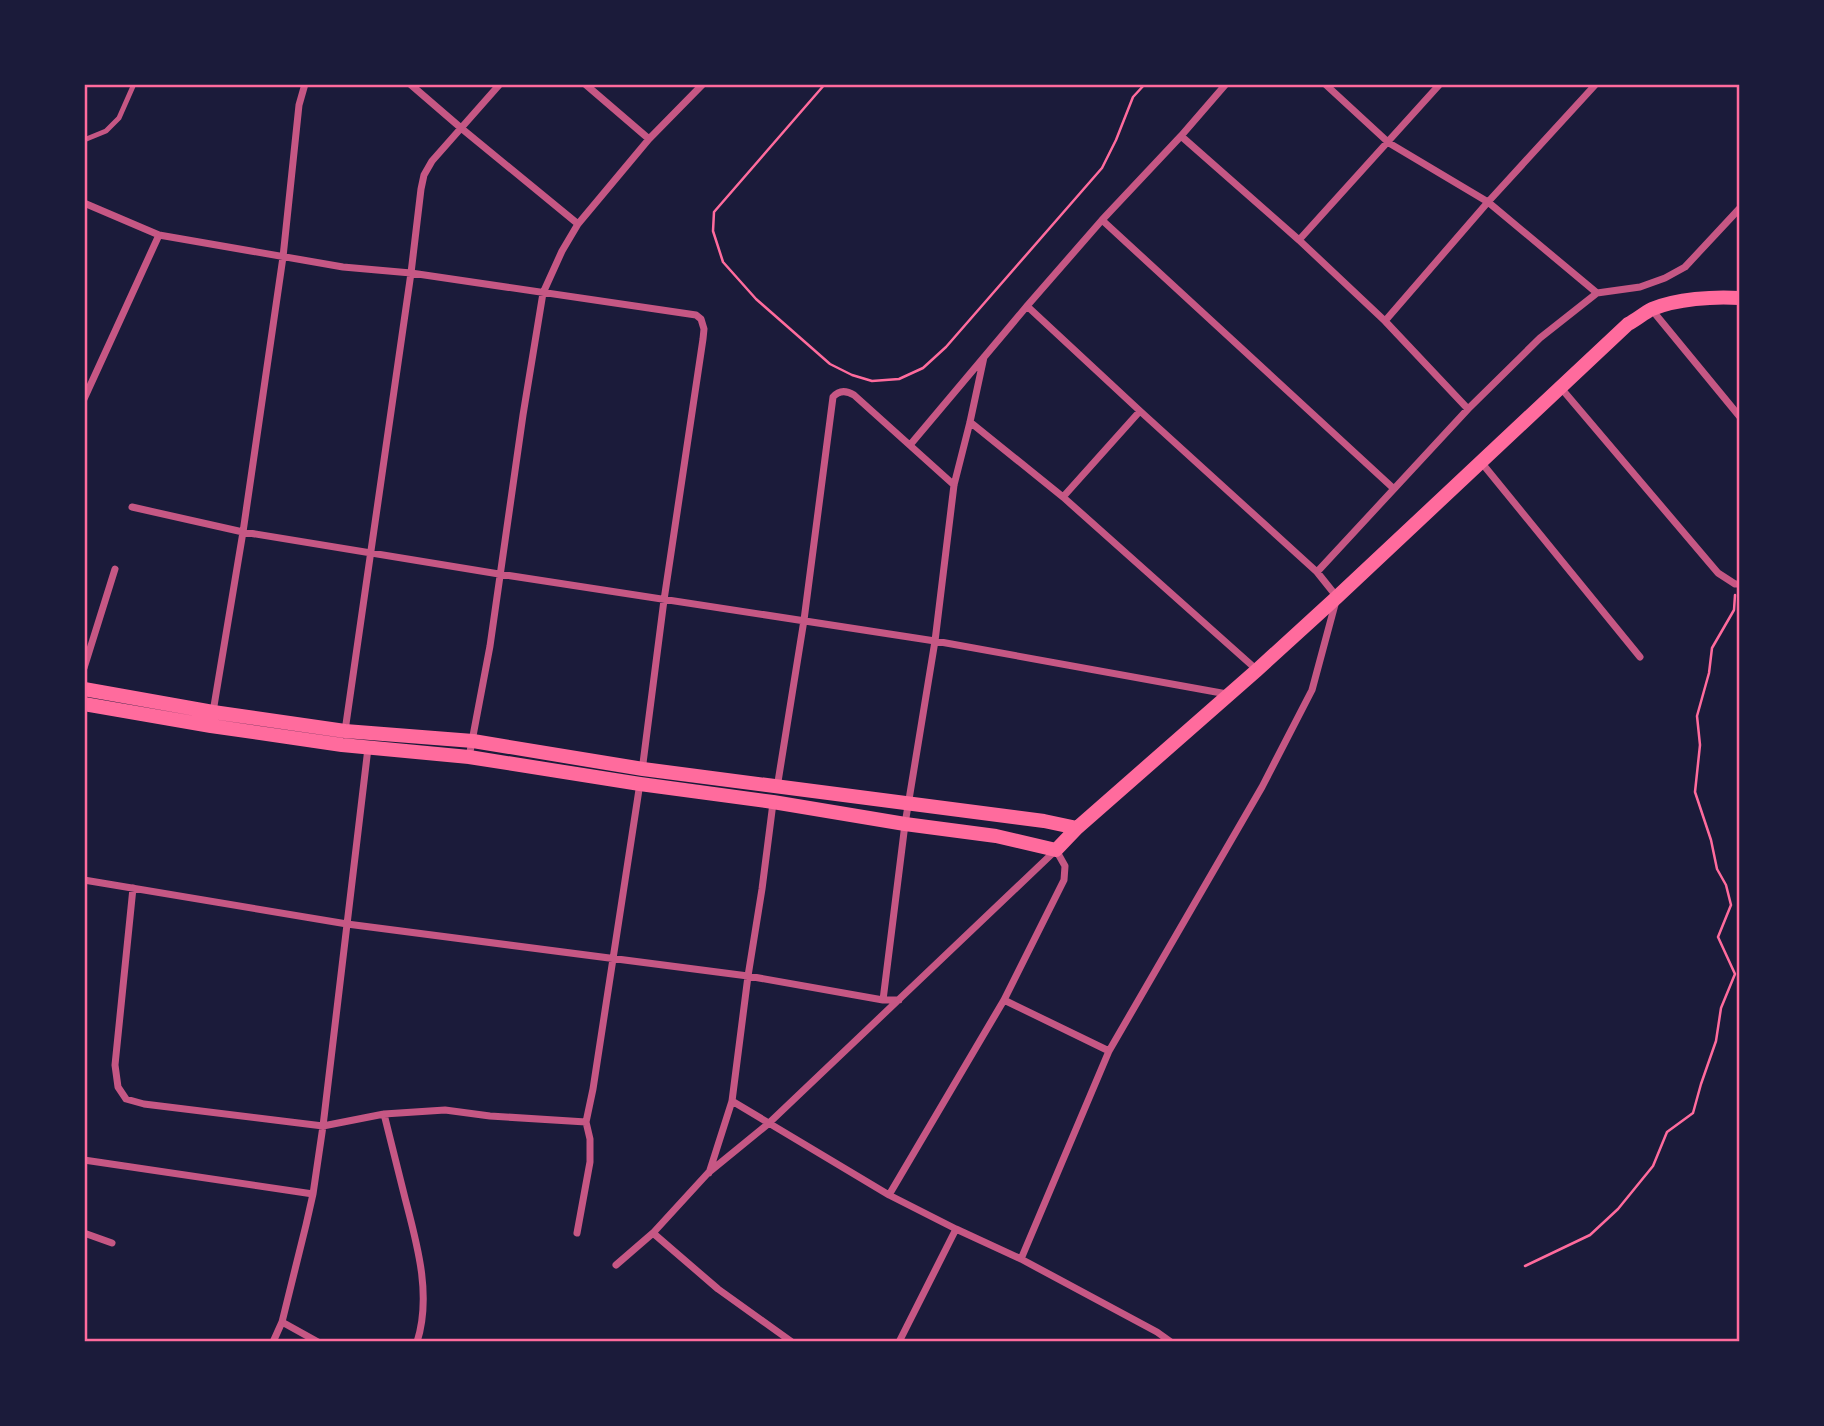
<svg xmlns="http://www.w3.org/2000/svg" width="1824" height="1426" font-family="Roboto,sans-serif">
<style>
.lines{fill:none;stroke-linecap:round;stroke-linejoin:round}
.path{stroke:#ff6b9d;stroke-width:2.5}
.service{stroke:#c65784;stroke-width:5}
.minor{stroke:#c65784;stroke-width:7}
.secondary{stroke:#ff6b9d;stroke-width:14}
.neatline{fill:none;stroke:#ff6b9d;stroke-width:2.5}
</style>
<rect width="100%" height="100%" fill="#1b1b3a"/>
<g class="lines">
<path class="path" d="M 825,84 L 714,212 L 713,231 L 723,262 L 756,299 L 830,364 L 852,375 L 872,381 L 899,379 L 923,368 L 946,347 L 1102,168 L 1116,140 L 1133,97 L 1145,84
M 1525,1266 L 1590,1235 L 1618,1209 L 1653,1166 L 1667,1132 L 1693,1113 L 1701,1084 L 1716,1041 L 1721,1008 L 1735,974 L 1718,937 L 1731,905 L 1726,885 L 1717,869 L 1711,840 L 1695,792 L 1700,745 L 1697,716 L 1709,673 L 1712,648 L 1734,610 L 1735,595"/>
<path class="service" d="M 84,140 L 106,131 L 119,118 L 134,84"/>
<path class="minor" d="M 410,84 L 461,128 L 578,224
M 585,84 L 649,139
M 1325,84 L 1389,143 L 1488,202 L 1597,293
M 1181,136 L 1299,240 L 1385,321 L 1468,409
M 84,203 L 159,235 L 343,267 L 411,273 L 696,315 L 701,319 L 704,329 L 703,339 L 664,600 L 642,771
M 1102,220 L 1393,488
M 1299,240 L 1440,84
M 1652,310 L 1740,417
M 1385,321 L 1488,202 L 1596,84
M 1561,388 L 1718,573 L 1735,584 L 1740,584
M 84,399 L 159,235
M 970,422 L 1063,497 L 1257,670
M 910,445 L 1027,306 L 1102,220 L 1181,136 L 1226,84
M 1481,462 L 1640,657
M 1063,497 L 1140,411
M 132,507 L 243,532 L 499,574 L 935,641 L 1227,694
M 1317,572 L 1468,409 L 1540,338 L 1597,293 L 1640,287 L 1665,278 L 1685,267 L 1740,208
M 84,668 L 115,569
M 213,712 L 243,532 L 283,257 L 299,105 L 305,84
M 345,731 L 411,273 L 421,189 L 424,175 L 432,161 L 500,84
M 469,757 L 490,646 L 523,415 L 543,293 L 562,251 L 578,224 L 649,139 L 703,84
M 777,788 L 804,620 L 833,397 C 839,390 846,390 854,395 L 954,485
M 84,880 L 347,924 L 748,976 L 883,1000 L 899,1000
M 133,888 L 115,1065 L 118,1087 L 126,1099 L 144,1104 L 323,1126 L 384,1114 L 445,1110 L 490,1116 L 586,1122
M 883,1000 L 905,824 L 935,641 L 954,485 L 970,422 L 984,357
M 1004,1000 L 1109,1051
M 732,1101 L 889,1195 L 956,1229 L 1021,1259 L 1157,1332 L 1171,1342
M 384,1114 C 391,1142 398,1170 405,1198 C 417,1244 432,1295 417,1342
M 84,1160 L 313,1194
M 709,1173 L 732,1101 L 748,976 L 762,889 L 773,803
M 84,1233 L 112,1243
M 577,1233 L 590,1162 L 590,1139 L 586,1122 L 593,1089 L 640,783
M 653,1233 L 718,1289 L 792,1342
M 1021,1259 L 1109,1051 L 1262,787 L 1312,690 L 1337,597 L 1317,572 L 1140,411 L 1027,306
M 616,1265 L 653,1233 L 708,1173 L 768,1124 L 1056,850 L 1065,866 L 1064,880 L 1004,1000 L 889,1195
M 282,1322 L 318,1342
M 273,1342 L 282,1322 L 306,1225 L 313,1194 L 323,1126 L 368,748
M 899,1342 L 956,1229"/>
<path class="secondary" d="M 84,689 L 213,712 L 345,731 L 473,741 L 643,769 L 1044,821 L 1077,828
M 84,704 L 211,726 L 342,745 L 469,757 L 640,784 L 773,802 L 905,824 L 996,836 L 1056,850 L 1077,828 L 1257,670 L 1337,597 L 1628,324 C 1636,320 1644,313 1652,309 C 1676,299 1714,296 1740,298"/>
</g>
<rect width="1824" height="1426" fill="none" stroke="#1b1b3a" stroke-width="172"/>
<rect x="86" y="86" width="1652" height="1254" class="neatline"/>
</svg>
